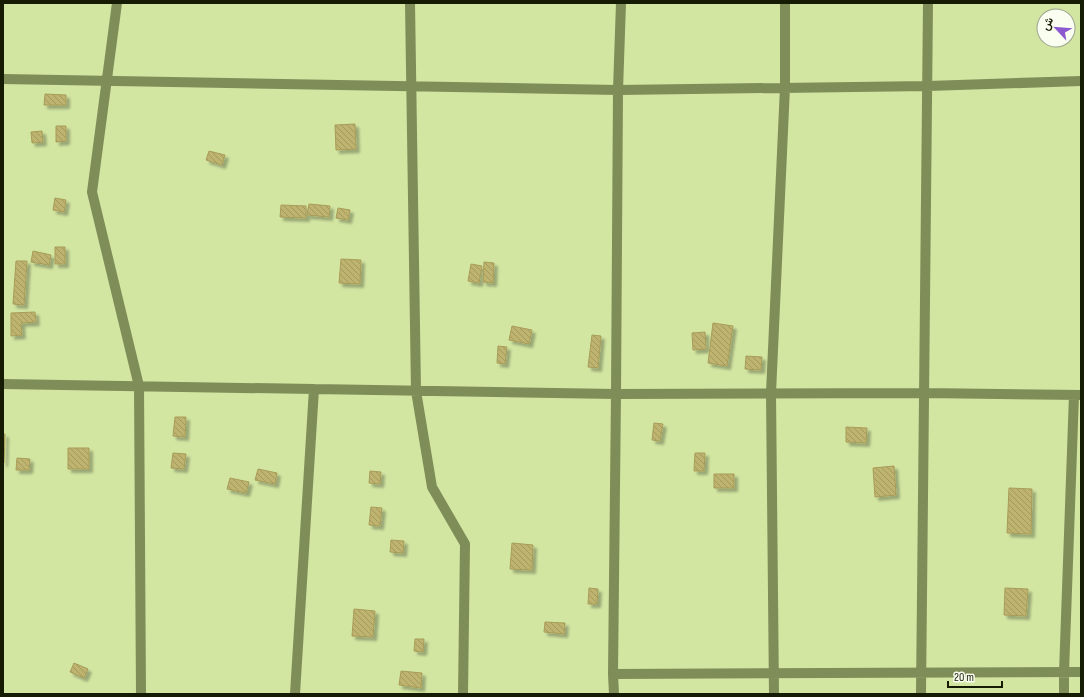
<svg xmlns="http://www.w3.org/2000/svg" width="1084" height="697" font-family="'Sofia Sans Condensed',Vazirmatn,sans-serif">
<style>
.building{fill:url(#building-back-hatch);stroke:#a79c58;filter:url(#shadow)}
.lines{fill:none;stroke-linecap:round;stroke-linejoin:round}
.minor{stroke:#7f8d58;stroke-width:10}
</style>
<defs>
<pattern id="building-back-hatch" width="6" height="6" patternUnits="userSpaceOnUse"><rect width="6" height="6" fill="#beb46f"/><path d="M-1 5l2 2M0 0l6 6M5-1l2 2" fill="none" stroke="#a39a5e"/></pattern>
<filter id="shadow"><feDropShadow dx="3.5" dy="3.5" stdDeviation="1" flood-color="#0004"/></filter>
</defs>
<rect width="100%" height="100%" fill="#d2e5a1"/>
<path class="building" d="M 45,94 L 66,95 L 66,105 L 44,105 Z
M 355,124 L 356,149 L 336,150 L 335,125 Z
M 56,126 L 66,126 L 66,141 L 56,142 Z
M 42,131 L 43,142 L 32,143 L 31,132 Z
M 209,151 L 225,155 L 222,165 L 206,160 Z
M 55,198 L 66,200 L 64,212 L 53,210 Z
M 309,204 L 330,206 L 329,217 L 307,215 Z
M 281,205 L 306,206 L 306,218 L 280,217 Z
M 338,208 L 350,210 L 348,220 L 336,218 Z
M 55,247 L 65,247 L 65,264 L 55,264 Z
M 33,251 L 51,255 L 49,265 L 31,262 Z
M 341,259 L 361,260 L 360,284 L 339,283 Z
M 16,261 L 27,261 L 24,305 L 13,304 Z
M 484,262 L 494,263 L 493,283 L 483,282 Z
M 471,264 L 482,266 L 479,283 L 468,281 Z
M 35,312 L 36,322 L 21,323 L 22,335 L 11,336 L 11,313 Z
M 713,323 L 733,326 L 727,366 L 708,363 Z
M 512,326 L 532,330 L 529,344 L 509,340 Z
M 705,332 L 706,349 L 693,350 L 692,333 Z
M 592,335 L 601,336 L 598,368 L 588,367 Z
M 498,346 L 507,347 L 505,364 L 497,363 Z
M 746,356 L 762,357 L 761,370 L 745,369 Z
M 175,417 L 186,417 L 185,437 L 173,436 Z
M 654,423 L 663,424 L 660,441 L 652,440 Z
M 846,427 L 867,428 L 866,443 L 846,442 Z
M 3,434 L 5,434 L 4,463 L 3,463 Z
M 68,448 L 89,448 L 89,469 L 68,469 Z
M 173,453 L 186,454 L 184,469 L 171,468 Z
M 695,453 L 705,453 L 704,471 L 694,471 Z
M 17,458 L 30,459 L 29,470 L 16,470 Z
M 894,466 L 896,495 L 875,497 L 873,468 Z
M 258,469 L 277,473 L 275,484 L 255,480 Z
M 370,471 L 381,472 L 380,484 L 369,483 Z
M 714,474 L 734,474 L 734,488 L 714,488 Z
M 230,478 L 249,482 L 246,493 L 227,489 Z
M 1009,488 L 1032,489 L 1031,534 L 1007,533 Z
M 371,507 L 382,508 L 380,526 L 369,525 Z
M 391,540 L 404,541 L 403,553 L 390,552 Z
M 512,543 L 533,545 L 532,570 L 510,569 Z
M 589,588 L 598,589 L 597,604 L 588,604 Z
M 1005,588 L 1028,589 L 1026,616 L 1004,615 Z
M 354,609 L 375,611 L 373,637 L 352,636 Z
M 545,622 L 565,623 L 564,634 L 544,632 Z
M 415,639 L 424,639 L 423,652 L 414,651 Z
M 74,663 L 88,669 L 84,678 L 70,672 Z
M 401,671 L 422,673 L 421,688 L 399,685 Z"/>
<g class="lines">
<path class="minor" d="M 117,3 L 92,192 L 139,386 L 141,694
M 410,3 L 416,391 L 432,487 L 465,544 L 463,694
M 621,3 L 618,90 L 616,394 L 613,674 L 1081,672
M 3,79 L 618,90 L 928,86 L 1081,81
M 3,384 L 616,394 L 925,393 L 1081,395
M 613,674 L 614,694
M 295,694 L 314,389
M 774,694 L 771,393 L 785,87 L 785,3
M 921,694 L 928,3
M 1064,694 L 1064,673 L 1074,395"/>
</g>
<rect width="1084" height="697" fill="none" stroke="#161c03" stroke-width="8"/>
<g transform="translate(1056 28) rotate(296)"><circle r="19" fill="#fafef1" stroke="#9fa492"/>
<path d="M0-3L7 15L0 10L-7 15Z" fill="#8c58d0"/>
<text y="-6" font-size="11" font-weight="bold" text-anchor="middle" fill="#161c03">ش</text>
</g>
<path d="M948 681v6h54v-6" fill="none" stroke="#161c03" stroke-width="2"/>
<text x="954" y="681" font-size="12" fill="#161c03" stroke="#fafef1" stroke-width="3" paint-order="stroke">20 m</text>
</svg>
